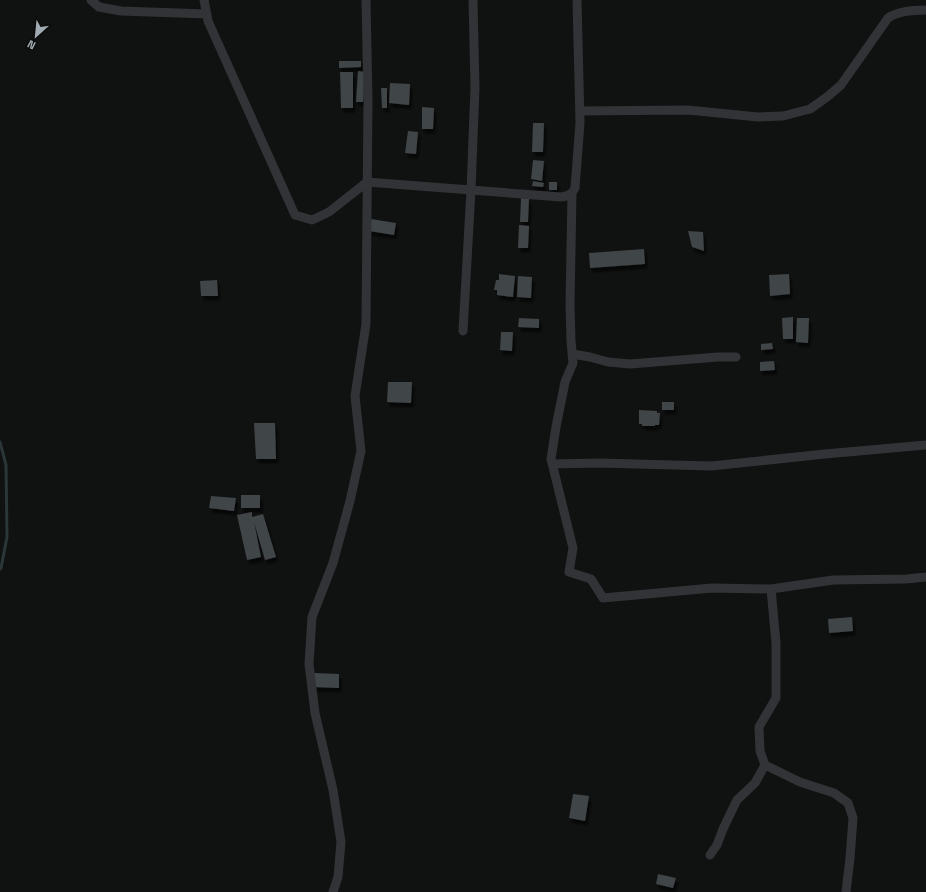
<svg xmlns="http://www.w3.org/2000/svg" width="926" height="892" font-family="'Space Grotesk',sans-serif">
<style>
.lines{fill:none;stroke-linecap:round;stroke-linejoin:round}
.stream{stroke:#2b3639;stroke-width:3}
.building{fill:#414447;filter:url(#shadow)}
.street{stroke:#323336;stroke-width:9}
</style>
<defs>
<filter id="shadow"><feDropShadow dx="2.5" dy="4.5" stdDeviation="1" flood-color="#0009"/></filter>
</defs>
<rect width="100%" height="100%" fill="#101111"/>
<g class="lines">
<path class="stream" d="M 0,442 L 6,465 L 7,537 L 1,568 L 0,569"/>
</g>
<path class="building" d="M 339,61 L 361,61 L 361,67 L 339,68 Z
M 358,71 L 365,72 L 363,102 L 356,102 Z
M 340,72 L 353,72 L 353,108 L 341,108 Z
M 390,83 L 410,84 L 409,105 L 389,103 Z
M 381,88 L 387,88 L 387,108 L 382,108 Z
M 422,107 L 434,108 L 433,129 L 422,129 Z
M 533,123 L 544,123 L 543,152 L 532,152 Z
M 408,131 L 418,132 L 416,154 L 405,153 Z
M 533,160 L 544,161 L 542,181 L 531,179 Z
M 533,181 L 544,183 L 543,187 L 532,186 Z
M 549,182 L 557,182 L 557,190 L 549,190 Z
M 521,198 L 529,199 L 528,222 L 520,222 Z
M 371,219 L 396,223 L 394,235 L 369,231 Z
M 519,225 L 529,226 L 528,248 L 518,248 Z
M 688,231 L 703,232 L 704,251 L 692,247 Z
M 644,249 L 645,264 L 590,268 L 589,253 Z
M 499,274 L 515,276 L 513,297 L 497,295 L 497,290 L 494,290 L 496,280 L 499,280 Z
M 789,274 L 790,294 L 770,296 L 769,275 Z
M 518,276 L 532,277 L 531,298 L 517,297 Z
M 217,280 L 218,296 L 201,296 L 200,281 Z
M 793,317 L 793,339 L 783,339 L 782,318 Z
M 519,318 L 539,319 L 539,328 L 518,327 Z
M 797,318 L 809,318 L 808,343 L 796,342 Z
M 501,332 L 513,332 L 512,351 L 500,350 Z
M 772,343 L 773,349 L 761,350 L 761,344 Z
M 774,361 L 775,370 L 760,371 L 760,362 Z
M 388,382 L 412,382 L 411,403 L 387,402 Z
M 662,402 L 674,402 L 674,410 L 662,410 Z
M 639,410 L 657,411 L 657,413 L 660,413 L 659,425 L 655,425 L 655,426 L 642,426 L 642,424 L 639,424 Z
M 254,423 L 275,423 L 276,459 L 256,459 Z
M 241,495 L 260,495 L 260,508 L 241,508 Z
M 211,496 L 236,498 L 234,511 L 209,508 Z
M 252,512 L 252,517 L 263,514 L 276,557 L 265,560 L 254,522 L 261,557 L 247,560 L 237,515 Z
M 852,617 L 853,631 L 829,633 L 828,619 Z
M 314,673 L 339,674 L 339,688 L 314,687 Z
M 573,794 L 589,796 L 585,821 L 569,818 Z
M 658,874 L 676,878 L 673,888 L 656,884 Z"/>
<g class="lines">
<path class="street" d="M 91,0 L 99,7 L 121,11 L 207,14
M 204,0 L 208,21 L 295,215 L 312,220 L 329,212 L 367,182 L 561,197 C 569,196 572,194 575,188 L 580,123 L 577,0
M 580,111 L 688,110 L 758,117 L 783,116 L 810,109 L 827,97 L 841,85 L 888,18 C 898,11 914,10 926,10
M 572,193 L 570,305 L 571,341 L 573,363 L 565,382 L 556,427 L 551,459 L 573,548 L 569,572 L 591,579 L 603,598 L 712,588 L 771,589 L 833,580 L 906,579 L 926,577
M 463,331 L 471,190 L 475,88 L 473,0
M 572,354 L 590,357 L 608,362 L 630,364 L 718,357 L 736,357
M 552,464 L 599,463 L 711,466 L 825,454 L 926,445
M 771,589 L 776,643 L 776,698 L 759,727 L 760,751 L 765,765 L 800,782 L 834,793 L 848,803 L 853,818 L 850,858 L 846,892
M 710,855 L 717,845 L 723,829 L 735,804 L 737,800 L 755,783 L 765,765
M 333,892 L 338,877 L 341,842 L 333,790 L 315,713 L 309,664 L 312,617 L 333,563 L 350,501 L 361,451 L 355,396 L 366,324 L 368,100 L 366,0"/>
</g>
<g transform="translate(36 36) rotate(207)" stroke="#0b0c0c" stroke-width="3" paint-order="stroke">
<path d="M0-3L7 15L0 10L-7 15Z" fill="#a2abb1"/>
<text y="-6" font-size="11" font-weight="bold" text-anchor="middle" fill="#a2abb1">N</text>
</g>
</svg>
